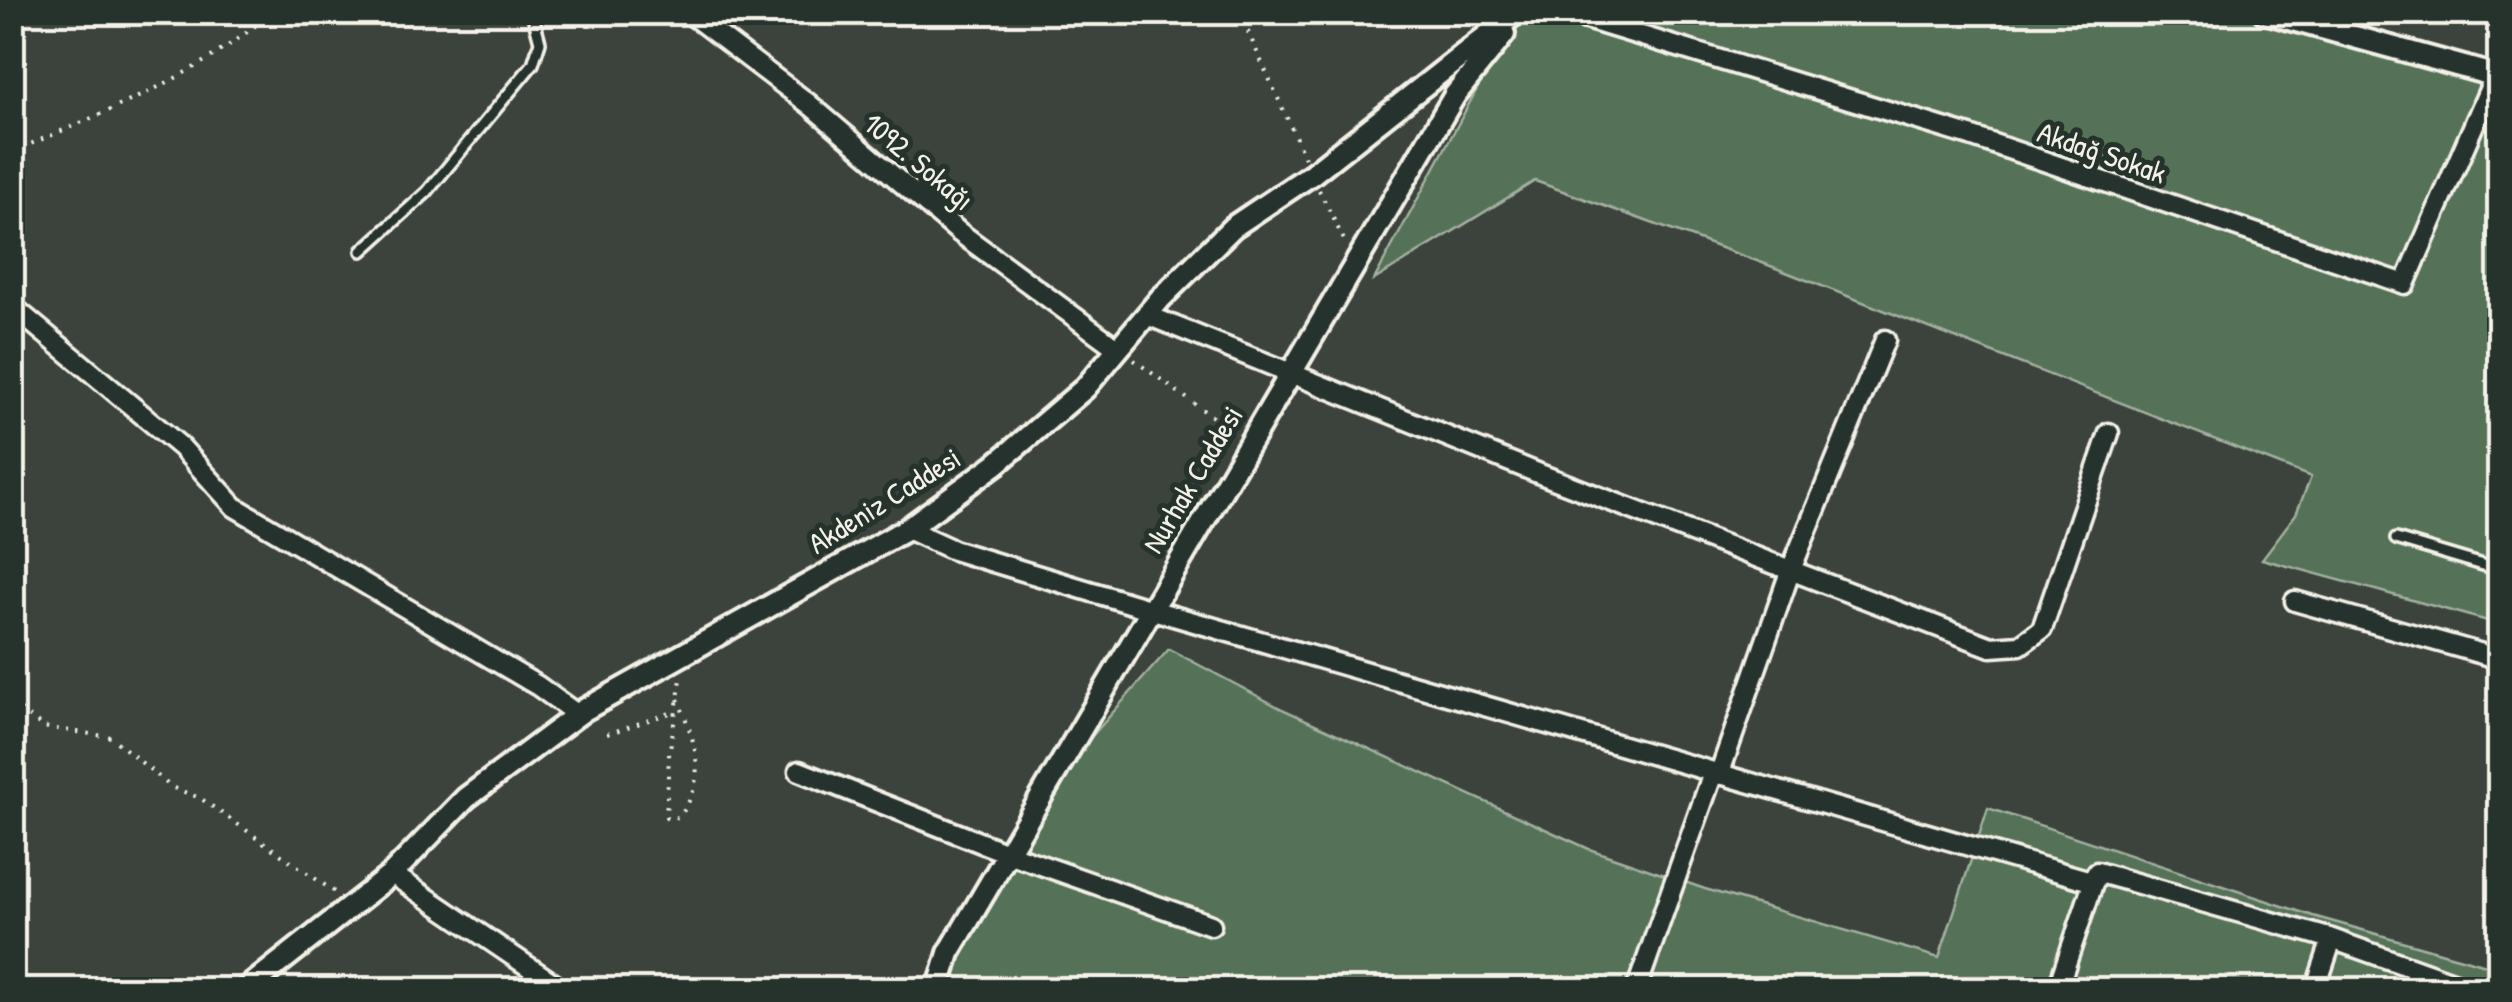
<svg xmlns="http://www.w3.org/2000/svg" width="2512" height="1002" font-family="'Patrick Hand',sans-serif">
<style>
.green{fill:#547159;stroke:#a4b1a0;stroke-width:2.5}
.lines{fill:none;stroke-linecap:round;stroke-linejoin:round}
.service-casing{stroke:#f4f1e8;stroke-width:16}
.minor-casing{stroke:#f4f1e8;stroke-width:25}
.tertiary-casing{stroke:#f4f1e8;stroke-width:28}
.path{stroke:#f4f1e8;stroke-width:4;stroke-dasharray:2.5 8;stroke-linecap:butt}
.service{stroke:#26332d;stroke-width:9}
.minor{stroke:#26332d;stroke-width:18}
.tertiary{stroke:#26332d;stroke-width:20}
.labels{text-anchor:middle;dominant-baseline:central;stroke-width:10;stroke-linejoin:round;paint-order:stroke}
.street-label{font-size:30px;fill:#f4f1e8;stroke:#26332d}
</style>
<rect width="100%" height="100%" fill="#3c433d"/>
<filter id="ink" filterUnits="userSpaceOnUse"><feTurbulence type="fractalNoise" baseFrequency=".01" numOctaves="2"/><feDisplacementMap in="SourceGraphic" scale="20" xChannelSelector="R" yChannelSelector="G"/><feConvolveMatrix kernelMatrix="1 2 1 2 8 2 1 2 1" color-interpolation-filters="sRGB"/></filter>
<g filter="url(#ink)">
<path class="green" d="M 1518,13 L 2257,13 L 2499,77 L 2499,624 L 2262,559 L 2296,514 L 2311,477 L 1768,265 L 1535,181 L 1374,280 Z
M 1169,649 L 1282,709 L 1589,849 L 1705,889 L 1939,958 L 1988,808 L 2313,916 L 2500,969 L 2499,990 L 938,990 L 1062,770 Z"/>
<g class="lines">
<defs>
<path id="service" d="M 362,251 L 427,192 L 533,64 L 540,42 L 532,12
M 2396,539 L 2500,570"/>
<path id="minor" d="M 688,12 L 809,104 L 959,232 L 1118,349
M 1563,12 L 1970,136 L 2405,284 L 2495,76
M 12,306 L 181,447 L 235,507 L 538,686 L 578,715
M 1147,315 L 1540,474 L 1991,647 L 2020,645 L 2042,629 L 2109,433
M 907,529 L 953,550 L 1149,609 L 2094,882
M 2295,601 L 2500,659
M 799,771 L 1007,853 L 1211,925
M 1719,775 L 1790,572 L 1885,340
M 392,874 L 563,990
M 1636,990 L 1713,773
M 2057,990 L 2097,872 L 2332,939 L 2475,990
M 2315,990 L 2332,939"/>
<path id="tertiary" d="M 2264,12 L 2500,77
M 245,990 L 392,874 L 466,798 L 584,710 L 907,529 L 996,464 L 1085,388 L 1160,299 L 1233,227 L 1312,174 L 1517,12
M 938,990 L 949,953 L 1455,95 L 1504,34"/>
</defs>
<use href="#service" class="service-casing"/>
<use href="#minor" class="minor-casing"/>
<use href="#tertiary" class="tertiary-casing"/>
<path class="path" d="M 1239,12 L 1305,158
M 12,152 C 107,111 193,80 272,12
M 1319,190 L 1346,244
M 1134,360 L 1236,434
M 678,699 C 692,736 707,767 687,805 C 682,814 680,817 670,819 L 666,818 L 669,755 L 681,679
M 12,703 L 43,727 L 111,737 L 171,787 L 200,798 L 336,893
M 607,734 L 676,711"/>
<use href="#service" class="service"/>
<use href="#minor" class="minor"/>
<use href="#tertiary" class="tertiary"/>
</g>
</g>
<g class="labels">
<g class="street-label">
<text transform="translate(2102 152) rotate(19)">Akdağ Sokak</text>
<text transform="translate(919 161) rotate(40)">1092. Sokağı</text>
<text transform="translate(1192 479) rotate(-59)">Nurhak Caddesi</text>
<text transform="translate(884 500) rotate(-32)">Akdeniz Caddesi</text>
</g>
</g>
<rect width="2512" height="1002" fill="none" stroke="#26332d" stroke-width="50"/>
<rect x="25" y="25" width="2462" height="952" fill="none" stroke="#f4f1e8" stroke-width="4" filter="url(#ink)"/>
</svg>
